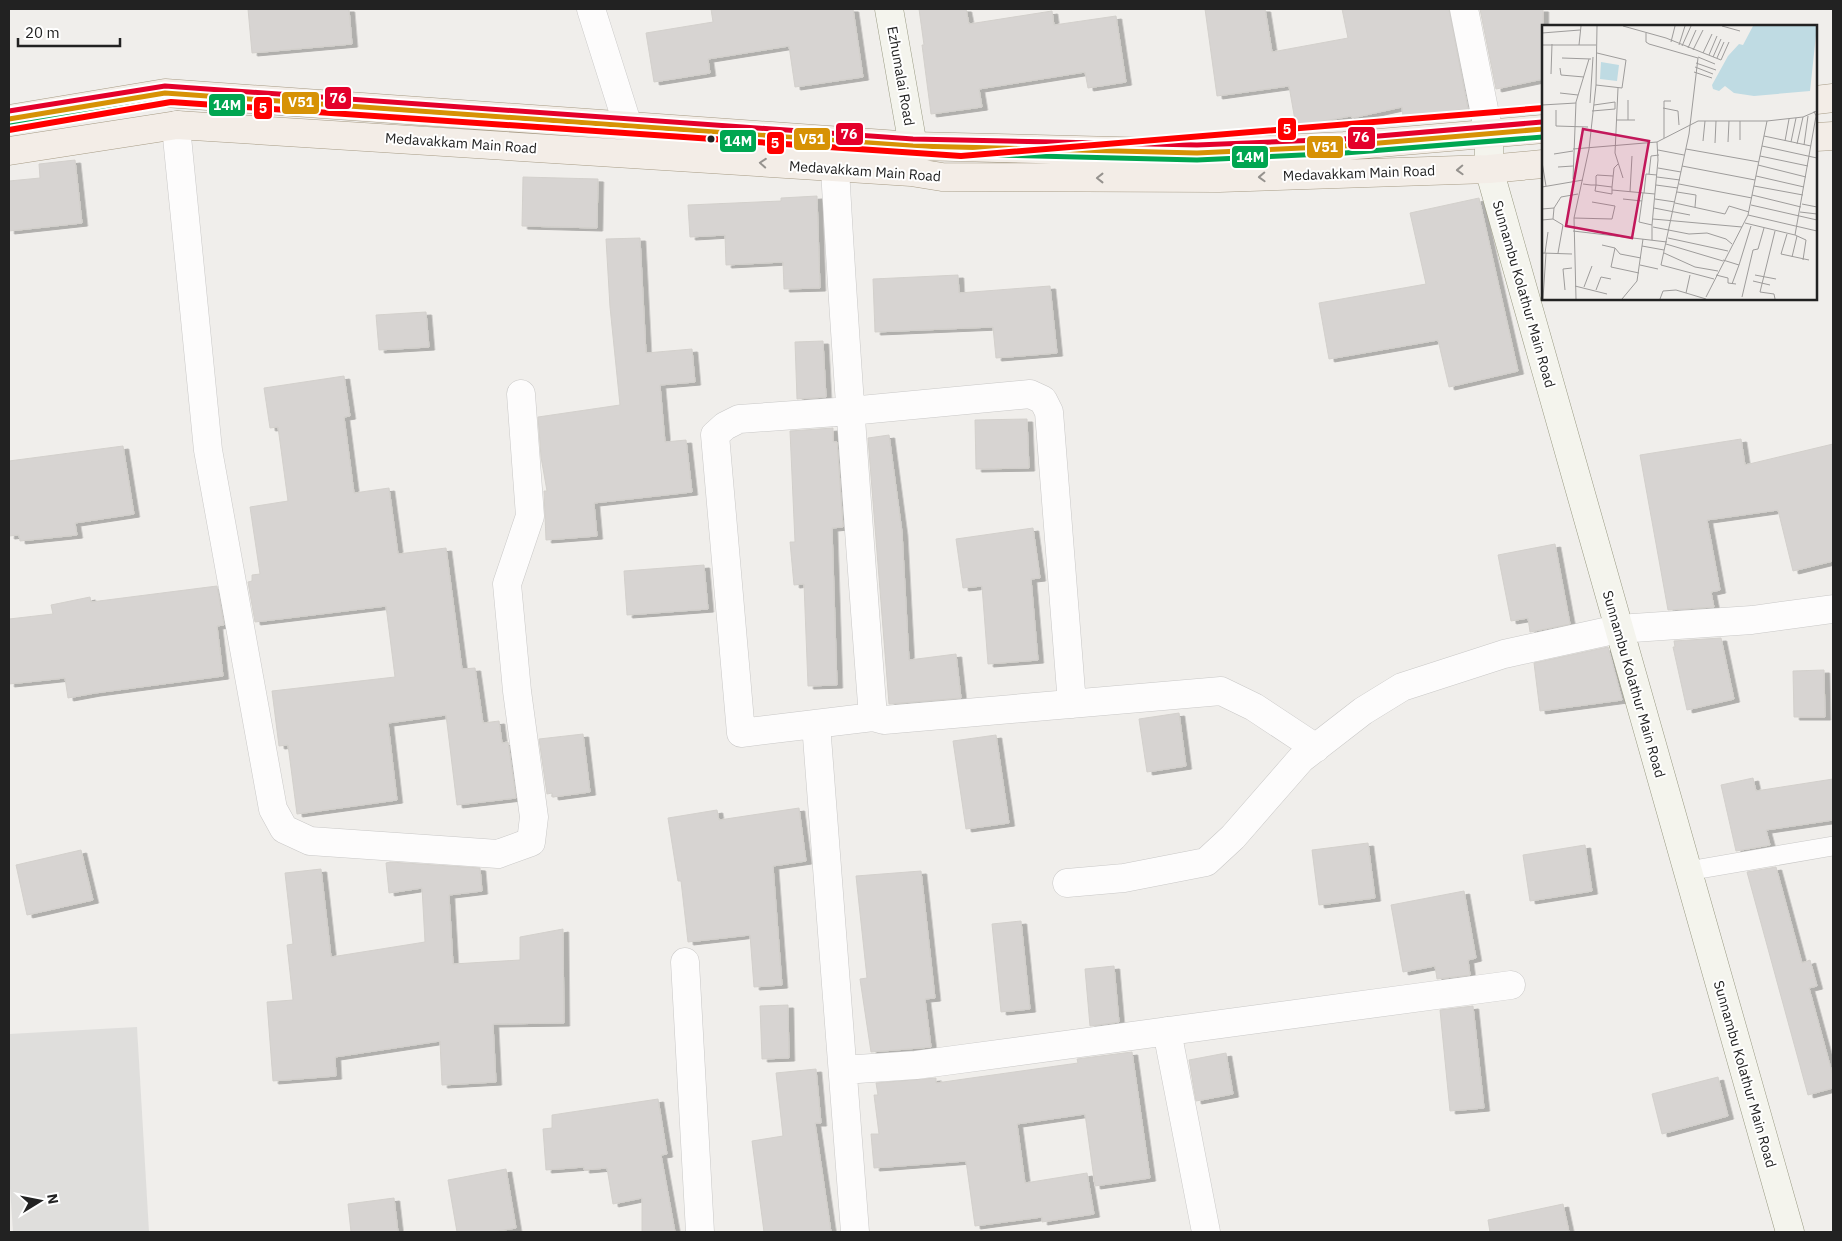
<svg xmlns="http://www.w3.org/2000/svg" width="1842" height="1241" font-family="'IBM Plex Sans',sans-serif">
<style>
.residential{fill:#dfdedc}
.building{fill:#d7d4d2;stroke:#d3d0cc;filter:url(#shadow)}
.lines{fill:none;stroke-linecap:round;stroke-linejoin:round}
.lane-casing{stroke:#c9c8c7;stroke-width:20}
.street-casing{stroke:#c9c8c7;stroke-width:29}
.secondary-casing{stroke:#999a82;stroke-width:29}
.primary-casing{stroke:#a79c86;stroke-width:29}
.lane{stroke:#fdfcfc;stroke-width:19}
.street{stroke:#fdfcfc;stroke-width:28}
.secondary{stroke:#f4f4ed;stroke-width:28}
.primary{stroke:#f3ede7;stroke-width:28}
.bus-1-casing{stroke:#fff;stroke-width:9}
.bus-2-casing{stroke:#fff;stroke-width:9}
.bus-3-casing{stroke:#fff;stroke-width:9}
.bus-1{stroke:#d79205;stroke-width:5}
.bus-2{stroke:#00a651;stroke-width:5}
.bus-3{stroke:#e4002b;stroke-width:5}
.metro-1-casing{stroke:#fff;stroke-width:10}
.metro-1{stroke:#f00;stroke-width:6}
.oneway{stroke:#95928e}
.bus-dot{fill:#222;stroke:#fff;stroke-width:2}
.labels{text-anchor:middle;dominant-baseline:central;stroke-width:4;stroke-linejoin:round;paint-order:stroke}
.street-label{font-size:14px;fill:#222;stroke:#fff}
.inset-road{fill:none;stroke:#9e9c9b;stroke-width:1}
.view{fill:#c2185b;fill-opacity:0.15;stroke:#c2185b;stroke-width:2.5}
.inset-edge{fill:none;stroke:#222;stroke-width:2.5}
.line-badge{stroke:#fff;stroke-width:2}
.badge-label{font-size:14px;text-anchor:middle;font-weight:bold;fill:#fff}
</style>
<defs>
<filter id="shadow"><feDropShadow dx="5.5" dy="3" stdDeviation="0" flood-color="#0004"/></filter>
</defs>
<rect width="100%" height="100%" fill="#f0eeeb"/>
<path class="residential" d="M 137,1027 L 149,1232 L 13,1232 L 9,1173 L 9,1034 Z"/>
<path class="building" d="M 248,9 L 349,9 L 352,44 L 252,53 Z
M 711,9 L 853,9 L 863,77 L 795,87 L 789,46 L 708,59 L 710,73 L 654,82 L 646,33 L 713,22 Z
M 919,9 L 966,9 L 969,24 L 1052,11 L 1054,25 L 1116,16 L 1126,82 L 1088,88 L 1085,72 L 979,89 L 982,107 L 931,114 L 922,45 L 924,45 Z
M 1205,9 L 1265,9 L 1272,52 L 1348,38 L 1342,9 L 1449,9 L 1468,109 L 1403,117 L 1402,107 L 1352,118 L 1351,116 L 1296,126 L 1289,86 L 1217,96 Z
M 1480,9 L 1543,9 L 1543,79 L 1496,89 Z
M 75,160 L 82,223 L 9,231 L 9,181 L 40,178 L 39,164 Z
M 523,177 L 598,179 L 597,228 L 522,226 Z
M 817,196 L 820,288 L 784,289 L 783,262 L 726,265 L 725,235 L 690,237 L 688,205 L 781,201 L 781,198 Z
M 1479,198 L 1518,371 L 1449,387 L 1438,340 L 1329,359 L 1319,303 L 1426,284 L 1410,213 Z
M 640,238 L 646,353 L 692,349 L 695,382 L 660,385 L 665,442 L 686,440 L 692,492 L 594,503 L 597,536 L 546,540 L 544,491 L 547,491 L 541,457 L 538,417 L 620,405 L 610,307 L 606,239 Z
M 958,275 L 959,293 L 1050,286 L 1057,353 L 996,358 L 993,327 L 875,332 L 873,279 Z
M 426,312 L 429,347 L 379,350 L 376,315 Z
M 823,341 L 826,397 L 797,399 L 795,342 Z
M 344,376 L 350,416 L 344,417 L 354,493 L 389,488 L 398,554 L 446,548 L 462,669 L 475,668 L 483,723 L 499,721 L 502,743 L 508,742 L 516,798 L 457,805 L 446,715 L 388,723 L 397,800 L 297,814 L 288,745 L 279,746 L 272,691 L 395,677 L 386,606 L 255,622 L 248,582 L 252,581 L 252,575 L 260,574 L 250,507 L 288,501 L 278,427 L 270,428 L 264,388 Z
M 1027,419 L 1029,468 L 976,469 L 975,420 Z
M 833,428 L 833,442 L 837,442 L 843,527 L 832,528 L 837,685 L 808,686 L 804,584 L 794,585 L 790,542 L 795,542 L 790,431 Z
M 889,435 L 902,532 L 909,660 L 956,654 L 961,698 L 889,704 L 868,438 Z
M 1741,439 L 1745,465 L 1833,444 L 1833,561 L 1793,571 L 1778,510 L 1707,520 L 1720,590 L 1711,592 L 1714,607 L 1668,610 L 1640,455 Z
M 123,446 L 134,514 L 75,523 L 77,535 L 20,541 L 19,535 L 9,536 L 9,461 Z
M 1033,528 L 1040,578 L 1031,579 L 1038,660 L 988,664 L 982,586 L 963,588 L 956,539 Z
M 1555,544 L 1570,624 L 1530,632 L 1528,618 L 1511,621 L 1498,555 Z
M 704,565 L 708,609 L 627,615 L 624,571 Z
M 217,586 L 224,625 L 217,626 L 223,676 L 95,693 L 68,698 L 65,678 L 9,684 L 9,619 L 53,614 L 51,605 L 90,597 L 91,602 Z
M 1721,638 L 1734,699 L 1687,710 L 1673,647 L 1675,647 L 1674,641 Z
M 1608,647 L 1622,700 L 1540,711 L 1534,663 Z
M 1824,670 L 1825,717 L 1794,717 L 1793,671 Z
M 1179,713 L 1186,766 L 1147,772 L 1139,719 Z
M 583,734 L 590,792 L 553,797 L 552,793 L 547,794 L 539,739 Z
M 996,735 L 1009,823 L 966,829 L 953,741 Z
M 1753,778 L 1756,791 L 1833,779 L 1833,820 L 1766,830 L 1770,845 L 1736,851 L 1721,785 Z
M 799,808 L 806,861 L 773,866 L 782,985 L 754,987 L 750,935 L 688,942 L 681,881 L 678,881 L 668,818 L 717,810 L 719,820 Z
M 1368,843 L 1375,898 L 1319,905 L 1312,850 Z
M 1585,845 L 1592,891 L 1530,901 L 1523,855 Z
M 81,850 L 93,900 L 27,915 L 16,865 Z
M 390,862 L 480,868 L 482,891 L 449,895 L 453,964 L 520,960 L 520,937 L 563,929 L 564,1023 L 493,1024 L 496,1082 L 442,1085 L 440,1041 L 335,1057 L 336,1076 L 273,1081 L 267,1002 L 293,1000 L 287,945 L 293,944 L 285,873 L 321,869 L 331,957 L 425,942 L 422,888 L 389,893 L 386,863 Z
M 1776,867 L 1802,963 L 1810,960 L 1817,986 L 1809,988 L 1833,1076 L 1833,1088 L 1808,1095 L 1747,872 Z
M 921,871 L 935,998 L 925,999 L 931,1047 L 871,1052 L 860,979 L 867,978 L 856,876 Z
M 1464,891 L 1476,958 L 1468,960 L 1470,975 L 1437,979 L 1435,966 L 1403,972 L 1391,905 Z
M 1021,921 L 1030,1009 L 1001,1012 L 992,924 Z
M 1114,966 L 1119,1022 L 1090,1026 L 1085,969 Z
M 788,1005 L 789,1058 L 762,1059 L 760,1006 Z
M 1473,1006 L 1484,1108 L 1450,1111 L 1440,1010 Z
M 1132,1052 L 1150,1178 L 1095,1186 L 1085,1114 L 1017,1124 L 1025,1183 L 1087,1173 L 1094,1214 L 1042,1222 L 1042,1217 L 975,1226 L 966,1161 L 874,1168 L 871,1134 L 879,1134 L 874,1095 L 878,1095 L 876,1083 L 936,1078 L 936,1083 L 1078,1063 L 1077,1059 Z
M 1226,1053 L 1233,1094 L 1196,1101 L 1189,1060 Z
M 816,1069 L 821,1123 L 815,1123 L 831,1232 L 764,1232 L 752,1141 L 783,1136 L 776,1073 Z
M 1718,1077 L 1728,1116 L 1662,1134 L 1652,1094 Z
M 658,1099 L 667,1154 L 661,1155 L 675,1232 L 642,1232 L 642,1198 L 613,1204 L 607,1168 L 584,1170 L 584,1167 L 546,1170 L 543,1129 L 552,1128 L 552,1115 Z
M 506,1169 L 516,1228 L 492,1232 L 457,1232 L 448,1180 Z
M 394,1198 L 398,1232 L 351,1232 L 348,1204 Z
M 1563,1204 L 1569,1232 L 1490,1232 L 1488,1220 Z"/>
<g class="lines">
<defs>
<path id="lane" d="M 1688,871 L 1833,846"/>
<path id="street" d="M 591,9 L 628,126
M 1464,9 L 1489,134
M 177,125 L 177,137 L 208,450 L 273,809 L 284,829 L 310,841 L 498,854 L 531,842 L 534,817 L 517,691 L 507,584 L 530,516 L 521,394
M 835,168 C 845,351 859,534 873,717 L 741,733 L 715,435 L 725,426 L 739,419 L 850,411 L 1030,394 L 1043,400 L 1049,412 L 1072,704
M 873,717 L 884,720 L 1221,691 L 1254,707 L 1316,748
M 816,724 L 855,1232
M 1067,883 L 1124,878 L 1206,862 L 1233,837 L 1301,759 L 1363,711 L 1402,687 L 1504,654 L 1618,629 L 1752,620 L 1833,609
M 685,962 L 700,1232
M 1167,1031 L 1206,1232
M 843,1070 L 916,1065 L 1511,985"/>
<path id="secondary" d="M 889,9 L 913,146 L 912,168
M 1489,134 L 1489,169 L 1790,1232"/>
<path id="primary" d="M 1816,100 L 1833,98
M 9,119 L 165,93 L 913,146 L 1197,153 L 1344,146 L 1543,129
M 1816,137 L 1833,136
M 9,151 L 177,125 L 911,172 L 942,177 L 1219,178 L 1489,169 L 1543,164"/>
</defs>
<use href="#lane" class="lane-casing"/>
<use href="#street" class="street-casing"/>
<use href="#secondary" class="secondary-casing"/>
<use href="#primary" class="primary-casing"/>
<use href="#lane" class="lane"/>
<use href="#street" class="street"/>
<use href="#secondary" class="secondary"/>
<use href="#primary" class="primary"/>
<defs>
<path id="bus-1" d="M 9,119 L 165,93 L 913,146 L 1197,153 L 1344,146 L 1543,129"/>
<path id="bus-2" d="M 10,126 L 165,101 L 913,153 L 1197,160 L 1345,153 L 1543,137"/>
<path id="bus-3" d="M 9,111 L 165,86 L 913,139 L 1197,145 L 1344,139 L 1542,122"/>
</defs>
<use href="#bus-1" class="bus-1-casing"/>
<use href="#bus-2" class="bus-2-casing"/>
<use href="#bus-3" class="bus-3-casing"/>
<use href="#bus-1" class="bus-1"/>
<use href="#bus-2" class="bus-2"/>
<use href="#bus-3" class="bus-3"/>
<defs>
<path id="metro-1" d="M 9,130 L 171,102 L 961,156 L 1543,108"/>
</defs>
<use href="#metro-1" class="metro-1-casing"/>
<use href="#metro-1" class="metro-1"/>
</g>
<defs><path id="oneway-chevron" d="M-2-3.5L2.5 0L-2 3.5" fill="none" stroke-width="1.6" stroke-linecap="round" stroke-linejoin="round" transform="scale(1.25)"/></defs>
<g class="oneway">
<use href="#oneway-chevron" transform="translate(763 163) rotate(-176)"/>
<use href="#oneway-chevron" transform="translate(1460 170) rotate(178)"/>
<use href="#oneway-chevron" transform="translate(1262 177) rotate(178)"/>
<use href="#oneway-chevron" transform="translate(1100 178) rotate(-180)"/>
</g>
<circle class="bus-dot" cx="711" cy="139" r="4.5"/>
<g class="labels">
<g class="street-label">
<text transform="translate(901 76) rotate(80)">Ezhumalai Road</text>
<text transform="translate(461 143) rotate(4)">Medavakkam Main Road</text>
<text transform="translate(865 171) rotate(4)">Medavakkam Main Road</text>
<text transform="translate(1359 173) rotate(-2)">Medavakkam Main Road</text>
<text transform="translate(1524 294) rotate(74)">Sunnambu Kolathur Main Road</text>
<text transform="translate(1634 684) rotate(74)">Sunnambu Kolathur Main Road</text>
<text transform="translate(1745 1074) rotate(74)">Sunnambu Kolathur Main Road</text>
</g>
</g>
<g transform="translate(1542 25)">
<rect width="275" height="275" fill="#f0eeeb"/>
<path d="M 211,1 L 275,1 L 268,66 L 212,71 L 192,68 L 183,61 L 177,66 L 171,64 L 170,60 L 186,31 L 197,19 L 201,20 ZM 59,37 L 77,40 L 75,56 L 58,54 Z" fill="#bfdbe3"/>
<path class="inset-road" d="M 81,1 L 124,13 L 179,35 L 187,17M 180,1 L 198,6M 0,8 L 38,5M 104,8 L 104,17 L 107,19 L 156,33 L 147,109 L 119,240 L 172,254M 129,17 L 133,1M 0,20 L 54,20M 37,20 L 39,1M 137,20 L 143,1M 140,21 L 149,1M 146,23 L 154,5M 151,25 L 161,5M 161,28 L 170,9M 167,30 L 175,11M 156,32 L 173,39M 171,32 L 179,14M 20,33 L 49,34M 175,33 L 182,17M 154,38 L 174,45M 153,42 L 171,49M 18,43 L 19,50 L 42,52M 152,47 L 170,53M 9,49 L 10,19M 54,60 L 80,63 L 84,35 L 55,28M 76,63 L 73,128 L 81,153M 18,68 L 36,70M 48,78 L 51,32M 0,80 L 34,78M 121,83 L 136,86 L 137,100M 14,85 L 14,101 L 46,102M 50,86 L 73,84 L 73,77 L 52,80M 74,95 L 93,95M 86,95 L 86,75M 222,111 L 269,121M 122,113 L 122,76 L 129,76M 198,115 L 198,96M 161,116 L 163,96M 243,116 L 247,94M 186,117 L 187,96M 249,117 L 254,93M 173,118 L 174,96M 255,119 L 261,92M 262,120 L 266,91M 220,121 L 275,133M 31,124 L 115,117 L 156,96 L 225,96 L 261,92 L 275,86M 144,124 L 217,137M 116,125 L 142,130M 12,129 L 31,126M 218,131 L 266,141M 0,137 L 4,161M 216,140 L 264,152M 140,141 L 213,155M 16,142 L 31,141M 116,143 L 139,147M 107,149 L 109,131 L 117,130M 214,151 L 262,162M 115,152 L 138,155M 31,154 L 34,77 L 47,34M 41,159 L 49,160 L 54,160 L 70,162 L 70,169 L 53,166 L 54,160 L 54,151 L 55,150 L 71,151M 137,159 L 210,173M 114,160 L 136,163M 212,161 L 261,170M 0,162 L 41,155M 70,162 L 72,143 L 76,139M 70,165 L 113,169M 88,167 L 90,131M 135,167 L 154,170 L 153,182M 101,168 L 97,197 L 110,200 L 110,215M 102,168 L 104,149 L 115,150M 210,170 L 259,182M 81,174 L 100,176M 113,174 L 133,177M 133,178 L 183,189 L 187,181 L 207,187M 260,179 L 275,182M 209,180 L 275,195M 112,183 L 148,190M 0,184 L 12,183 L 19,172 L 36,169M 258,187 L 275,189M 206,190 L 275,206M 32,193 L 70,194 L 73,181 L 50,177M 11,194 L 21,200 L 16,228M 111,194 L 200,202M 0,195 L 11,194 L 12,183M 203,198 L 253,210 L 274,91 L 272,86M 110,200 L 116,135 L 115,117M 111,202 L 147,209 L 165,208 L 184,214 L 190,219M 31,206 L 125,217M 233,206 L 218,267 L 232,269 L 233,274M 245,209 L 239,229 L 267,235M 253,210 L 264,215 L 261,235M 126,213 L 186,226M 124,219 L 181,236M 60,220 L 73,223 L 69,242 L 97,248M 100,221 L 122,225M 73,223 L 78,229 L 99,233M 0,228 L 30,229M 3,228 L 6,207M 122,228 L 153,242 L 176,246M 250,232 L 255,211M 181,235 L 197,240 L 209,201M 98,240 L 116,244M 174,250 L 186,253 L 186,258 L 194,259M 213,250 L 234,254M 211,256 L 228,260M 190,259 L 197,240M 33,261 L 65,269M 42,262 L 50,241M 23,265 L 21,244 L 30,243M 54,265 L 59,252 L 69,254M 144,268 L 148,250M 164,272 L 206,190 L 225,96M 200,272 L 211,225 L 216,224 L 222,203M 1,274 L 4,228M 34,274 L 32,193 L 47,124 L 54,60 L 55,1M 80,274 L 95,256 L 101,214M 118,274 L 121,266 L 134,265 L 164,274"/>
<path class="view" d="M 41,104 L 107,116 L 90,213 L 24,201 Z"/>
<rect width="275" height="275" class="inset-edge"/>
</g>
<g class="line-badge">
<rect x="324" y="86" width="28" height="24" rx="5" fill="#e4002b"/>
<rect x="281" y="91" width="39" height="24" rx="5" fill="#d79205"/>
<rect x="208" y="93" width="38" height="24" rx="5" fill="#00a651"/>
<rect x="253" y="96" width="20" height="24" rx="5" fill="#f00"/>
<rect x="1277" y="117" width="20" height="24" rx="5" fill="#f00"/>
<rect x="835" y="122" width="29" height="24" rx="5" fill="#e4002b"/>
<rect x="1347" y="126" width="29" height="24" rx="5" fill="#e4002b"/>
<rect x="793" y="127" width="38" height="24" rx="5" fill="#d79205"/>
<rect x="719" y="129" width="38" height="24" rx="5" fill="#00a651"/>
<rect x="766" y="131" width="19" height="24" rx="5" fill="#f00"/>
<rect x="1306" y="135" width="38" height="24" rx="5" fill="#d79205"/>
<rect x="1231" y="145" width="38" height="24" rx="5" fill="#00a651"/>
</g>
<g class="badge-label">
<text x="338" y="103">76</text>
<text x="301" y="107">V51</text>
<text x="227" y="110">14M</text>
<text x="263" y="113">5</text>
<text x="1287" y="134">5</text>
<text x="849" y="139">76</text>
<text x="1361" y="142">76</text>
<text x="812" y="144">V51</text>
<text x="738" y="146">14M</text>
<text x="775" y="148">5</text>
<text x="1325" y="152">V51</text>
<text x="1250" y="162">14M</text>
</g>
<rect width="1842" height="1241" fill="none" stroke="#222222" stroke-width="20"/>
<g transform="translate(40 1201) rotate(80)" stroke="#ffffff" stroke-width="4" paint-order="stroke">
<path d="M0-4L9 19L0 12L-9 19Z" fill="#222222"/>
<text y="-8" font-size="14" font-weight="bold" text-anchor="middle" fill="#222222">N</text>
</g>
<path d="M18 38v8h102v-8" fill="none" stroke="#222222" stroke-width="2.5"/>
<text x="25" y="38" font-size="15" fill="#222222" stroke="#ffffff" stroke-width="4" paint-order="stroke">20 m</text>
</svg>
